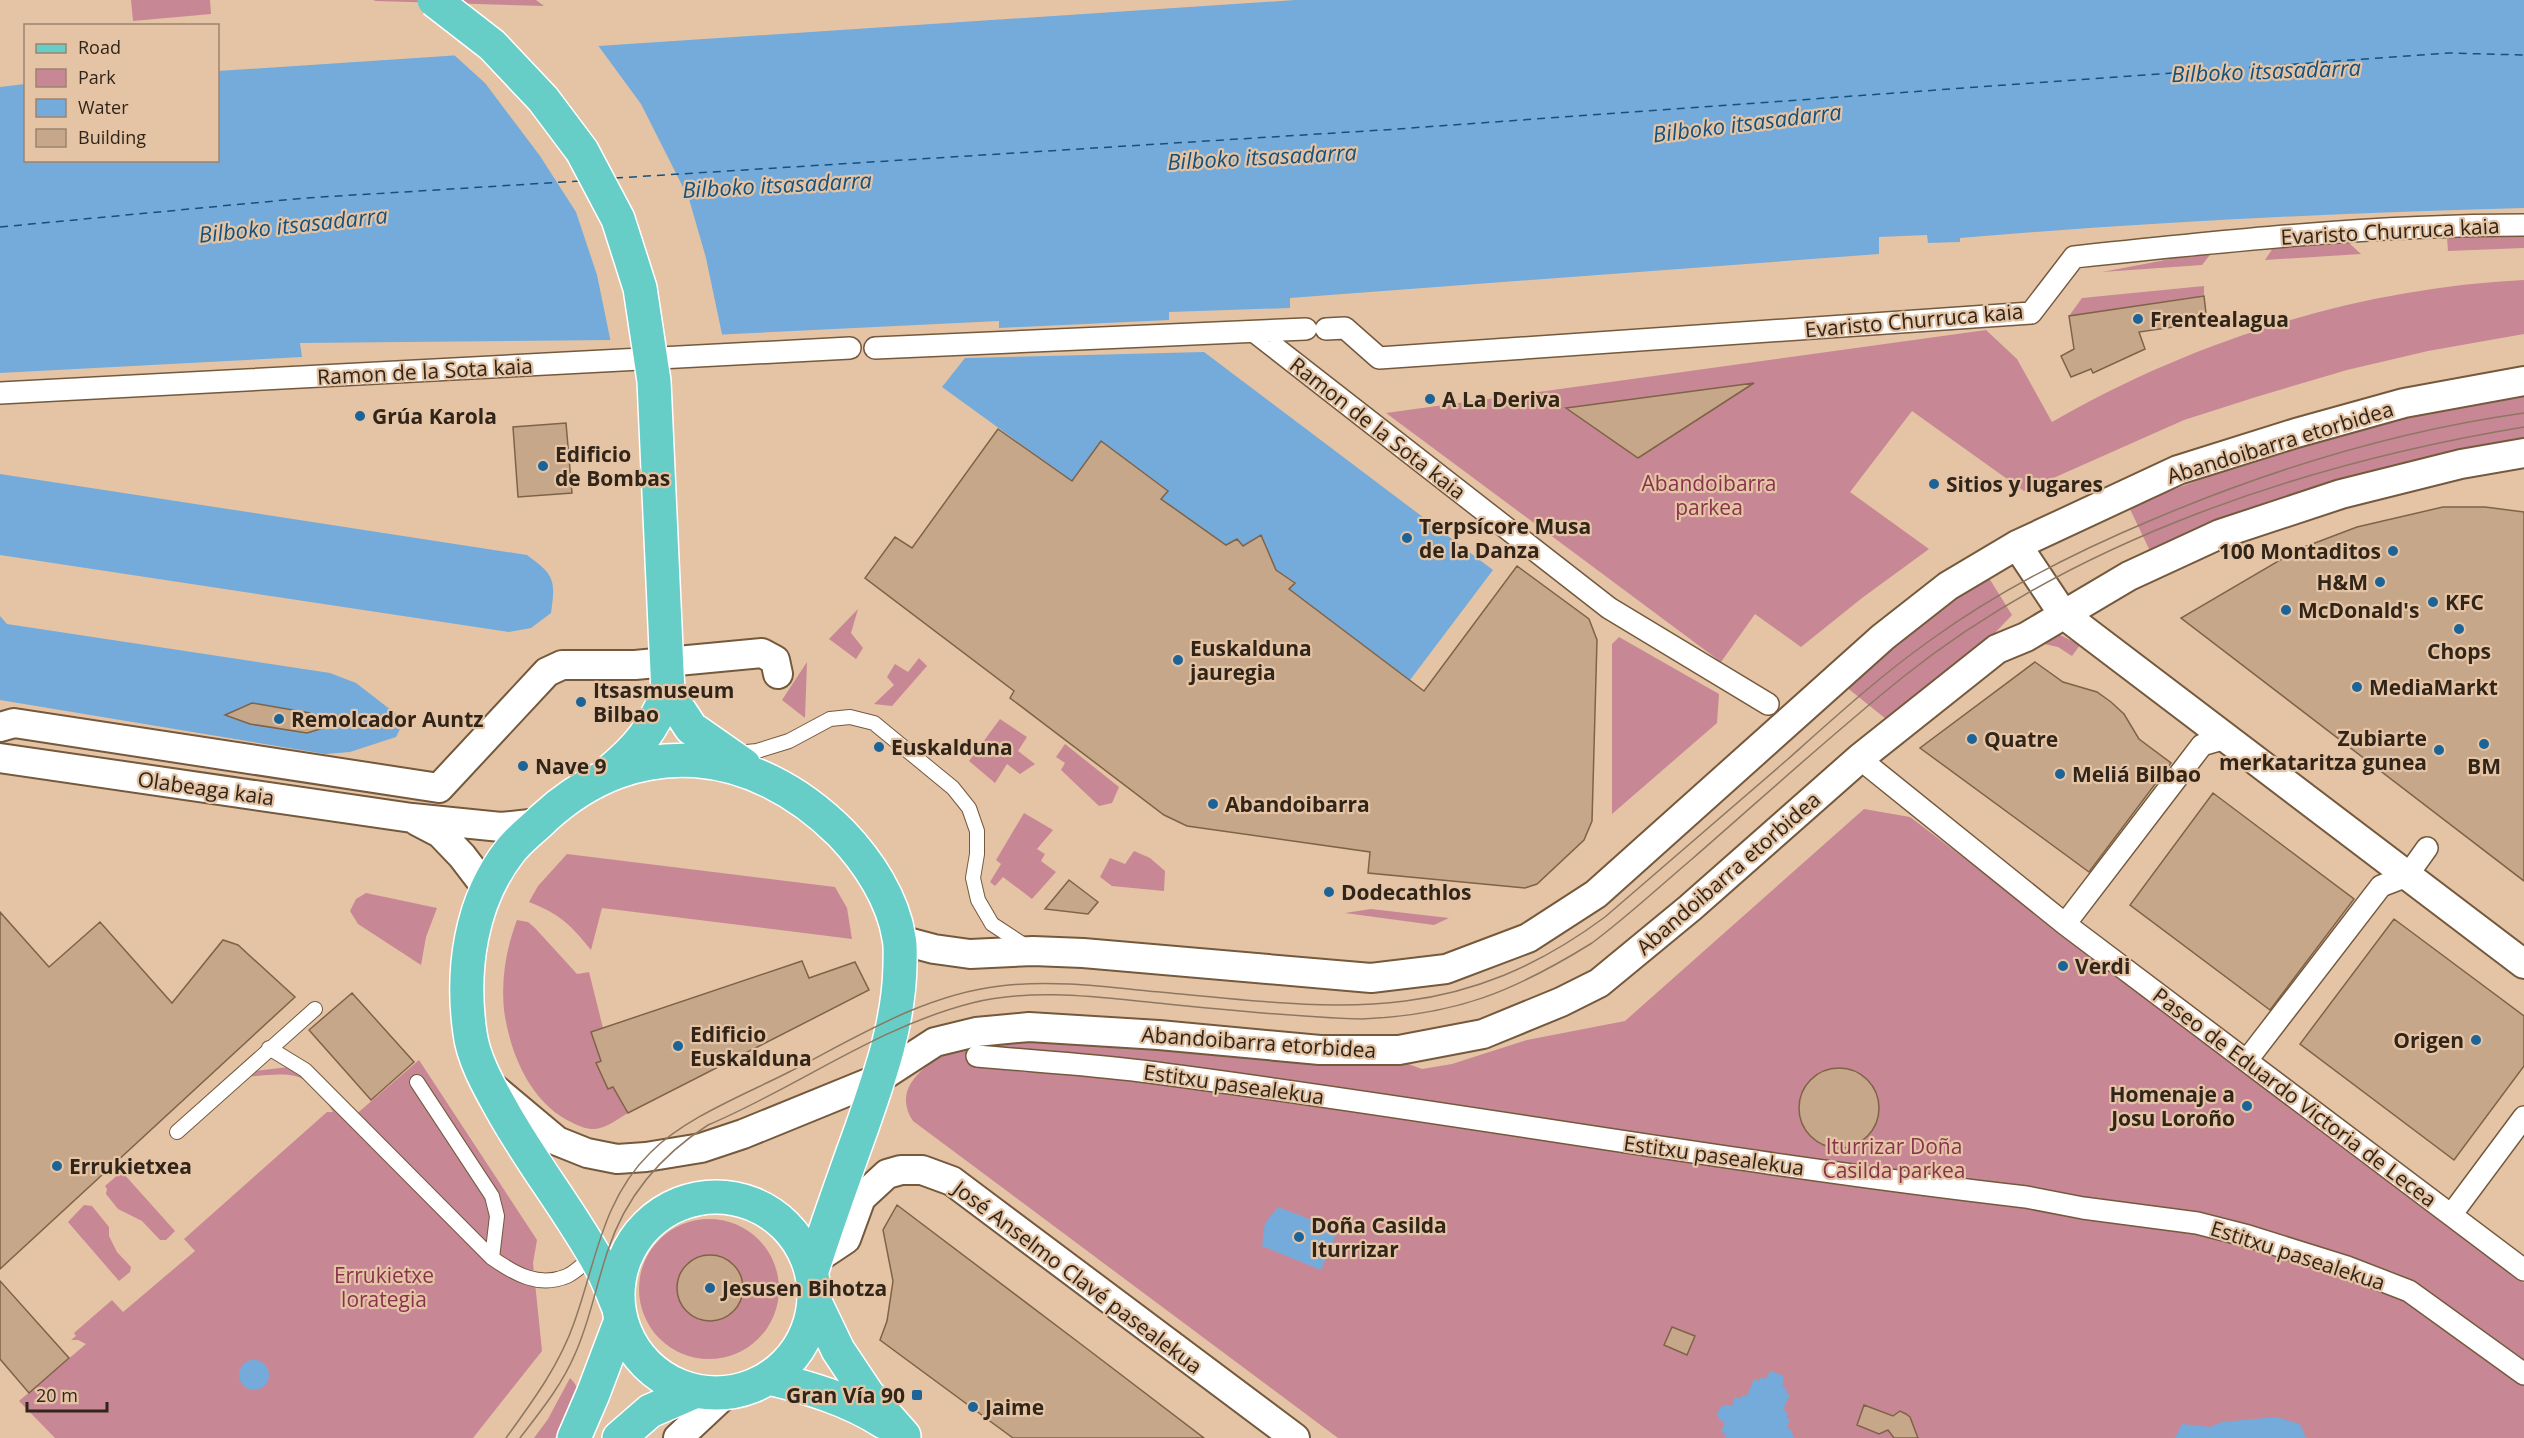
<svg xmlns="http://www.w3.org/2000/svg" width="2524" height="1438" font-family="'Open Sans',sans-serif">
<style>
.green{fill:#c88795}
.water{fill:#74abdb}
.pier{fill:#e4c4a5}
.lines{fill:none;stroke-linecap:round;stroke-linejoin:round}
.ferry{stroke:#13517e;stroke-width:1.5;stroke-dasharray:8 6;stroke-linecap:butt}
.building{fill:#c7a789;stroke:#7f6347;stroke-width:1.5}
.service-casing{stroke:#75593d;stroke-width:16}
.pedestrian-casing{stroke:#75593d;stroke-width:24}
.minor-casing{stroke:#75593d;stroke-width:32}
.primary-casing{stroke:#fff;stroke-width:36}
.service{stroke:#fff;stroke-width:14}
.pedestrian{stroke:#fff;stroke-width:21}
.minor{stroke:#fff;stroke-width:28}
.primary{stroke:#66cec7;stroke-width:33}
.tram{stroke:#8e7761;stroke-width:1.5}
.primary-bridge-casing{stroke:#fff;stroke-width:36;stroke-linecap:butt}
.primary-bridge{stroke:#66cec7;stroke-width:33}
.poi-dot{fill:#1c6397;stroke:#e4c4a5;stroke-width:2}
.labels{text-anchor:middle;dominant-baseline:central;stroke-width:4.5;stroke-linejoin:round;paint-order:stroke}
.street-label{font-size:21px;fill:#312519;stroke:#e4c4a5}
.poi-label{font-size:21px;font-weight:bold;fill:#312519;stroke:#e4c4a5;text-anchor:start}
.park-label{font-size:21px;fill:#89324b;stroke:#e4c4a5}
.water-label{font-size:22px;font-style:italic;fill:#13517e;stroke:#e4c4a5}
</style>
<rect width="100%" height="100%" fill="#e4c4a5"/>
<path class="green" d="M 131,0 L 210,0 L 211,14 L 133,21 Z
M 373,0 L 536,0 L 544,6 L 376,1 Z
M 2524,235 L 2524,248 L 2448,251 L 2447,237 Z
M 2348,242 L 2361,254 L 2265,260 L 2275,245 Z
M 2213,251 L 2202,265 L 2102,272 Z
M 2524,280 L 2524,334 L 2428,351 L 2347,370 L 2256,397 L 2184,420 L 2024,491 L 1912,411 L 1850,492 L 1929,549 L 1862,598 L 1801,647 L 1755,614 L 1721,662 L 1386,413 L 1986,330 L 2017,359 L 2052,422 C 2194,340 2359,288 2524,280 Z
M 2204,286 L 2204,296 L 2069,316 L 2082,298 Z
M 2524,395 L 2524,444 L 2151,553 L 2129,507 C 2218,472 2309,438 2402,416 C 2442,406 2484,402 2524,395 Z
M 1989,578 L 2012,615 L 1992,636 L 1886,719 L 1845,686 L 1951,594 Z
M 858,609 L 851,633 L 863,648 L 856,659 L 829,639 Z
M 2058,634 L 2080,645 L 2072,656 L 2058,647 L 2040,643 Z
M 1619,637 L 1719,694 L 1717,723 L 1612,814 L 1612,644 Z
M 919,658 L 927,666 L 892,706 L 874,704 L 894,685 L 887,677 L 895,664 L 908,672 Z
M 807,662 L 805,718 L 782,700 Z
M 1000,719 L 1027,737 L 1018,751 L 1035,764 L 1020,774 L 1007,764 L 995,783 L 969,761 Z
M 1065,744 L 1119,787 L 1112,803 L 1099,806 L 1061,770 L 1065,763 L 1056,757 Z
M 1864,809 L 1910,817 L 2524,1283 L 2524,1438 L 1338,1438 L 913,1121 C 905,1109 903,1096 911,1083 C 935,1047 979,1045 1019,1039 L 1397,1060 L 1422,1069 L 1452,1064 L 1527,1040 L 1625,1021 Z
M 1024,813 L 1053,830 L 1037,849 L 1045,854 L 1041,861 L 1056,872 L 1032,899 L 1003,877 L 995,886 L 990,882 L 1001,864 L 996,860 Z
M 1134,851 L 1150,858 L 1165,871 L 1164,891 L 1112,886 L 1100,877 L 1110,858 L 1125,864 Z
M 567,854 L 835,887 L 847,908 L 852,939 L 602,908 L 591,950 C 571,925 560,914 529,902 L 538,886 Z
M 366,893 L 437,908 L 426,937 L 421,965 L 358,924 L 350,911 L 356,899 Z
M 1371,909 L 1449,918 L 1434,925 L 1345,913 Z
M 517,920 L 528,922 L 535,928 L 577,974 L 589,972 L 603,1028 L 591,1032 L 601,1061 L 596,1063 L 608,1089 L 613,1087 L 628,1113 C 619,1118 609,1126 600,1128 C 591,1131 581,1127 573,1123 C 531,1104 510,1054 504,1010 C 501,979 506,949 517,920 Z
M 419,1060 L 537,1240 L 533,1263 L 542,1351 L 473,1438 L 55,1438 L 19,1401 L 86,1344 L 78,1340 L 71,1340 L 76,1336 L 74,1333 L 112,1300 L 123,1312 L 195,1251 L 184,1239 L 327,1112 L 333,1112 C 307,1068 291,1073 245,1077 L 246,1072 L 289,1067 L 300,1071 L 344,1117 L 346,1123 Z
M 120,1173 L 123,1173 L 175,1231 L 166,1240 L 160,1240 L 142,1221 L 118,1209 L 106,1194 L 107,1189 L 105,1186 Z
M 84,1205 L 92,1206 L 109,1227 L 109,1236 L 117,1252 L 131,1267 L 130,1272 L 119,1281 L 68,1222 Z
M639 1289a70 70 0 1 1 140 0a70 70 0 1 1-140 0Z
M 570,1378 C 572,1380 575,1383 576,1386 C 579,1396 561,1429 555,1438 L 534,1438 L 548,1419 Z"/>
<path class="water" d="M 1295,0 L 2524,0 L 2524,208 C 2336,213 2148,222 1960,238 L 1960,242 L 1928,243 L 1927,235 L 1879,237 L 1879,254 L 1290,298 L 1290,308 L 1169,312 L 1169,320 L 999,328 L 999,321 L 611,340 L 300,343 L 302,357 L 0,373 L 0,87 L 25,84 L 26,160 L 218,160 L 218,71 Z
M 1204,352 L 1493,570 L 1410,680 L 1289,589 L 1295,582 L 1276,570 L 1261,536 L 1243,546 L 1237,540 L 1226,545 L 1161,499 L 1167,490 L 1101,442 L 1072,481 L 942,387 L 965,358 Z
M 0,474 L 527,555 C 554,575 556,579 551,613 L 531,628 L 509,632 L 0,555 Z
M 0,616 L 7,624 L 330,673 L 356,683 L 400,717 L 401,727 L 396,737 L 350,752 L 325,754 L 0,700 Z
M 1278,1207 L 1338,1230 L 1321,1270 L 1262,1246 L 1265,1223 Z
M239 1375a15 15 0 1 1 30 0a15 15 0 1 1-30 0Z
M 1771,1371 L 1782,1375 L 1784,1381 L 1782,1386 L 1787,1388 L 1785,1392 L 1790,1394 L 1783,1410 L 1788,1412 L 1786,1418 L 1790,1419 L 1787,1428 L 1791,1430 L 1794,1438 L 1725,1438 L 1726,1434 L 1721,1432 L 1725,1423 L 1720,1420 L 1717,1414 L 1720,1408 L 1724,1405 L 1732,1406 L 1735,1397 L 1740,1399 L 1742,1395 L 1747,1396 L 1754,1379 L 1759,1381 L 1761,1377 L 1765,1379 Z
M 2276,1417 L 2300,1424 L 2306,1438 L 2175,1438 L 2182,1424 L 2210,1427 L 2222,1422 Z"/>
<path class="pier" d="M 597,44 L 641,104 L 689,199 L 706,258 L 723,339 L 611,343 L 597,275 L 576,212 L 540,156 L 485,83 L 453,54 Z"/>
<g class="lines">
<path class="ferry" d="M 615,178 L 1383,130 L 2449,53 L 2524,55
M 0,227 L 306,198 L 580,181"/>
</g>
<path class="building" d="M 2204,296 L 2207,322 L 2139,332 L 2145,349 L 2093,373 L 2091,369 L 2071,377 L 2061,356 L 2074,349 L 2069,316 Z
M 1754,383 L 1638,458 L 1566,408 Z
M 566,423 L 572,493 L 518,497 L 513,427 Z
M 998,429 L 1072,481 L 1101,441 L 1168,491 L 1161,499 L 1226,545 L 1237,539 L 1243,546 L 1261,535 L 1276,570 L 1295,583 L 1289,589 L 1424,691 L 1517,566 L 1589,619 L 1597,640 L 1592,821 L 1584,840 L 1537,884 L 1525,888 L 1368,873 L 1370,852 L 1187,826 L 1164,815 L 1010,698 L 1014,691 L 865,578 L 895,537 L 912,548 Z
M 2443,507 L 2485,507 L 2524,512 L 2524,881 L 2181,618 L 2299,549 L 2357,527 Z
M 2035,662 L 2063,682 L 2097,692 L 2111,702 L 2124,714 L 2139,739 L 2171,763 L 2089,872 L 1920,748 Z
M 252,703 L 310,713 L 327,727 L 307,733 L 250,724 L 225,715 Z
M 2213,793 L 2354,899 L 2270,1010 L 2130,905 Z
M 1069,880 L 1098,902 L 1088,914 L 1045,909 Z
M 0,912 L 49,967 L 100,922 L 172,1003 L 223,940 L 238,945 L 295,997 L 0,1269 Z
M 2394,919 L 2524,1016 L 2524,1066 L 2454,1160 L 2300,1044 Z
M 802,961 L 809,978 L 855,962 L 869,990 L 628,1113 L 613,1087 L 608,1089 L 596,1063 L 601,1061 L 591,1032 Z
M 352,993 L 414,1062 L 371,1100 L 309,1030 Z
M1799 1108a40 40 0 1 1 80 0a40 40 0 1 1-80 0Z
M 897,1205 L 1090,1351 L 1204,1438 L 1013,1438 L 880,1340 L 887,1321 L 893,1281 L 883,1230 Z
M677 1288a33 33 0 1 1 66 0a33 33 0 1 1-66 0Z
M 0,1281 L 69,1358 L 29,1393 L 0,1359 Z
M 1672,1327 L 1695,1336 L 1687,1355 L 1664,1345 Z
M 1864,1405 L 1893,1416 L 1900,1411 L 1906,1414 L 1910,1417 L 1918,1438 L 1894,1438 L 1888,1430 L 1879,1434 L 1857,1425 Z"/>
<g class="lines">
<defs>
<path id="service" d="M 736,753 L 757,751 L 789,741 L 830,719 L 850,717 L 874,723 L 953,788 L 969,808 L 977,831 L 977,854 L 973,878 L 978,900 L 992,924 L 1027,947
M 269,1048 L 305,1070 L 492,1258 C 515,1274 539,1288 567,1276 C 576,1272 585,1262 593,1256
M 417,1082 L 492,1196 L 497,1216 L 492,1258
M 177,1132 L 315,1009"/>
<path id="pedestrian" d="M 1326,329 L 1345,328 L 1379,358 L 2031,313 L 2074,257 C 2224,241 2373,225 2524,225
M 1255,332 L 1609,608 L 1768,704
M 875,348 L 1306,329
M 0,393 L 850,348
M 1870,767 L 2065,924 L 2524,1270
M 2065,924 L 2202,745 L 2226,738
M 977,1056 C 1031,1061 1087,1064 1141,1071 C 1437,1109 1730,1163 2026,1197 L 2083,1208 L 2197,1223 L 2248,1236 L 2347,1267 L 2409,1291 L 2524,1374
M 2247,1060 L 2381,886 L 2407,876 L 2427,848
M 2451,1215 L 2524,1117"/>
<path id="minor" d="M 2017,545 L 2063,614 L 2524,964
M 0,727 L 14,723 L 439,788 L 547,672 L 562,665 L 635,665 L 762,653 L 775,660 L 778,674
M 0,758 L 412,818 L 501,827 L 539,823
M 417,821 L 440,833 L 462,856 L 488,890
M 900,940 L 934,949 L 970,954 L 1033,951 L 1083,953 L 1371,978 L 1446,969 L 1528,938 L 1596,894 L 1883,637 L 1948,586 L 2017,545 L 2178,470 L 2296,433 L 2404,403 L 2524,381
M 495,1089 L 557,1141 L 587,1153 L 617,1159 L 646,1157 L 701,1148 L 743,1134 L 878,1079 L 935,1042 L 976,1032 L 1029,1027 L 1159,1035 L 1320,1050 L 1399,1050 L 1483,1034 L 1561,1002 L 1599,983 L 1690,908 L 1860,758 L 1997,649 L 2026,637 L 2129,576 L 2220,534 L 2341,494 L 2461,464 L 2524,453
M 816,1259 L 846,1239 L 861,1198 L 887,1174 L 901,1170 L 922,1170 L 952,1181 L 1295,1438
M 678,1438 L 726,1393"/>
<path id="primary" d="M 668,693 L 691,728 L 744,765
M 609,772 C 641,745 651,731 668,693
M618 1295a98 98 0 1 1 196 0a98 98 0 1 1-196 0Z
M 815,1302 L 838,1350 L 868,1395 L 904,1436
M 618,1306 C 613,1294 608,1280 602,1269 C 572,1213 531,1163 501,1108 C 488,1085 473,1058 470,1033 C 461,971 470,902 510,851 C 519,839 533,829 544,818 C 637,732 754,746 841,833 C 868,861 893,899 899,938 C 901,947 900,956 900,965 C 899,1023 880,1076 861,1130 C 844,1177 827,1224 812,1271
M 769,1378 C 810,1388 848,1399 884,1422
M 574,1438 L 593,1394 L 621,1320
M 619,1438 L 650,1411 L 696,1391"/>
</defs>
<use href="#service" class="service-casing"/>
<use href="#pedestrian" class="pedestrian-casing"/>
<use href="#minor" class="minor-casing"/>
<use href="#primary" class="primary-casing"/>
<use href="#service" class="service"/>
<use href="#pedestrian" class="pedestrian"/>
<use href="#minor" class="minor"/>
<use href="#primary" class="primary"/>
<path class="tram" d="M 506,1438 C 532,1402 559,1366 574,1323 C 596,1262 602,1200 650,1153 C 684,1118 746,1094 789,1072 C 857,1037 923,995 1000,986 C 1049,980 1099,986 1148,991 C 1327,1007 1450,1032 1605,917 C 1666,865 1727,812 1788,759 C 1835,717 1881,675 1932,639 C 2001,589 2075,552 2154,519 C 2272,469 2396,431 2524,413
M 520,1438 C 540,1412 562,1385 575,1354 C 590,1321 596,1285 608,1250 C 626,1196 661,1155 708,1125 C 798,1087 877,1027 972,1003 C 1032,988 1097,997 1158,1003 C 1225,1010 1294,1017 1362,1019 C 1456,1015 1513,992 1592,943 C 1627,917 1659,887 1692,859 C 1762,798 1831,735 1903,677 C 2076,539 2307,463 2524,427"/>
<defs>
<path id="primary-bridge" d="M 434,0 L 492,45 L 543,99 L 582,151 L 618,219 L 640,288 L 654,381 L 668,693"/>
</defs>
<use href="#primary-bridge" class="primary-bridge-casing"/>
<use href="#primary-bridge" class="primary-bridge"/>
</g>
<g class="poi-dot">
<circle cx="2138" cy="319" r="6"/>
<circle cx="1430" cy="399" r="6"/>
<circle cx="360" cy="416" r="6"/>
<circle cx="543" cy="466" r="6"/>
<circle cx="1934" cy="484" r="6"/>
<circle cx="1407" cy="538" r="6"/>
<circle cx="2393" cy="551" r="6"/>
<circle cx="2380" cy="582" r="6"/>
<circle cx="2433" cy="602" r="6"/>
<circle cx="2286" cy="610" r="6"/>
<circle cx="2459" cy="629" r="6"/>
<circle cx="1178" cy="660" r="6"/>
<circle cx="2357" cy="687" r="6"/>
<circle cx="581" cy="702" r="6"/>
<circle cx="279" cy="719" r="6"/>
<circle cx="1972" cy="739" r="6"/>
<circle cx="2484" cy="744" r="6"/>
<circle cx="879" cy="747" r="6"/>
<circle cx="2439" cy="750" r="6"/>
<circle cx="523" cy="766" r="6"/>
<circle cx="2060" cy="774" r="6"/>
<circle cx="1213" cy="804" r="6"/>
<circle cx="1329" cy="892" r="6"/>
<circle cx="2063" cy="966" r="6"/>
<circle cx="2476" cy="1040" r="6"/>
<circle cx="678" cy="1046" r="6"/>
<circle cx="2247" cy="1106" r="6"/>
<circle cx="57" cy="1166" r="6"/>
<circle cx="1299" cy="1237" r="6"/>
<circle cx="710" cy="1288" r="6"/>
<rect x="911" y="1389" width="12" height="12" rx="3"/>
<circle cx="973" cy="1407" r="6"/>
</g>
<g class="labels">
<g class="street-label">
<text transform="translate(2390 231) rotate(-3)">Evaristo Churruca kaia</text>
<text transform="translate(1914 320) rotate(-5)">Evaristo Churruca kaia</text>
<text transform="translate(425 371) rotate(-3)">Ramon de la Sota kaia</text>
<text transform="translate(1378 428) rotate(38)">Ramon de la Sota kaia</text>
<text transform="translate(2280 442) rotate(-17)">Abandoibarra etorbidea</text>
<text transform="translate(206 788) rotate(8)">Olabeaga kaia</text>
<text transform="translate(1728 873) rotate(-41)">Abandoibarra etorbidea</text>
<text transform="translate(1259 1042) rotate(4)">Abandoibarra etorbidea</text>
<text transform="translate(1234 1084) rotate(8)">Estitxu pasealekua</text>
<text transform="translate(2295 1097) rotate(37)">Paseo de Eduardo Victoria de Lecea</text>
<text transform="translate(1714 1155) rotate(8)">Estitxu pasealekua</text>
<text transform="translate(2298 1255) rotate(18)">Estitxu pasealekua</text>
<text transform="translate(1078 1277) rotate(37)">José Anselmo Clavé pasealekua</text>
</g>
<g class="poi-label">
<text x="2150" y="319">Frentealagua</text>
<text x="1442" y="399">A La Deriva</text>
<text x="372" y="416">Grúa Karola</text>
<text x="555" y="454">Edificio<tspan x="555" dy="24">de Bombas</tspan></text>
<text x="1946" y="484">Sitios y lugares</text>
<text x="1419" y="526">Terpsícore Musa<tspan x="1419" dy="24">de la Danza</tspan></text>
<text x="2381" y="551" text-anchor="end">100 Montaditos</text>
<text x="2368" y="582" text-anchor="end">H&amp;M</text>
<text x="2445" y="602">KFC</text>
<text x="2298" y="610">McDonald's</text>
<text x="1190" y="648">Euskalduna<tspan x="1190" dy="24">jauregia</tspan></text>
<text x="2459" y="651" text-anchor="middle">Chops</text>
<text x="2369" y="687">MediaMarkt</text>
<text x="593" y="690">Itsasmuseum<tspan x="593" dy="24">Bilbao</tspan></text>
<text x="291" y="719">Remolcador Auntz</text>
<text x="2427" y="738" text-anchor="end">Zubiarte<tspan x="2427" dy="24">merkataritza gunea</tspan></text>
<text x="1984" y="739">Quatre</text>
<text x="891" y="747">Euskalduna</text>
<text x="535" y="766">Nave 9</text>
<text x="2484" y="766" text-anchor="middle">BM</text>
<text x="2072" y="774">Meliá Bilbao</text>
<text x="1225" y="804">Abandoibarra</text>
<text x="1341" y="892">Dodecathlos</text>
<text x="2075" y="966">Verdi</text>
<text x="690" y="1034">Edificio<tspan x="690" dy="24">Euskalduna</tspan></text>
<text x="2464" y="1040" text-anchor="end">Origen</text>
<text x="2235" y="1094" text-anchor="end">Homenaje a<tspan x="2235" dy="24">Josu Loroño</tspan></text>
<text x="69" y="1166">Errukietxea</text>
<text x="1311" y="1225">Doña Casilda<tspan x="1311" dy="24">Iturrizar</tspan></text>
<text x="722" y="1288">Jesusen Bihotza</text>
<text x="905" y="1395" text-anchor="end">Gran Vía 90</text>
<text x="985" y="1407">Jaime</text>
</g>
<g class="park-label">
<text x="1709" y="483">Abandoibarra<tspan x="1709" dy="24">parkea</tspan></text>
<text x="1894" y="1146">Iturrizar Doña<tspan x="1894" dy="24">Casilda parkea</tspan></text>
<text x="384" y="1275">Errukietxe<tspan x="384" dy="24">lorategia</tspan></text>
</g>
<g class="water-label">
<text transform="translate(2266 70) rotate(-2)">Bilboko itsasadarra</text>
<text transform="translate(1747 122) rotate(-7)">Bilboko itsasadarra</text>
<text transform="translate(1262 156) rotate(-3)">Bilboko itsasadarra</text>
<text transform="translate(777 184) rotate(-3)">Bilboko itsasadarra</text>
<text transform="translate(293 224) rotate(-6)">Bilboko itsasadarra</text>
</g>
</g>
<rect x="24" y="24" width="195" height="138" fill="#e4c4a5" stroke="#9c846d" stroke-width="1.5"/>
<rect x="36" y="44" width="30" height="9" fill="#66cec7" stroke="#9c846d" stroke-width="1.5"/>
<text x="78" y="54" font-size="18" fill="#312519">Road</text>
<rect x="36" y="69" width="30" height="18" fill="#c88795" stroke="#9c846d" stroke-width="1.5"/>
<text x="78" y="84" font-size="18" fill="#312519">Park</text>
<rect x="36" y="99" width="30" height="18" fill="#74abdb" stroke="#9c846d" stroke-width="1.5"/>
<text x="78" y="114" font-size="18" fill="#312519">Water</text>
<rect x="36" y="129" width="30" height="18" fill="#c7a789" stroke="#9c846d" stroke-width="1.5"/>
<text x="78" y="144" font-size="18" fill="#312519">Building</text>
<path d="M27 1402v9h80v-9" fill="none" stroke="#312519" stroke-width="3"/>
<text x="36" y="1402" font-size="18" fill="#312519" stroke="#e4c4a5" stroke-width="4.5" paint-order="stroke">20 m</text>
</svg>
